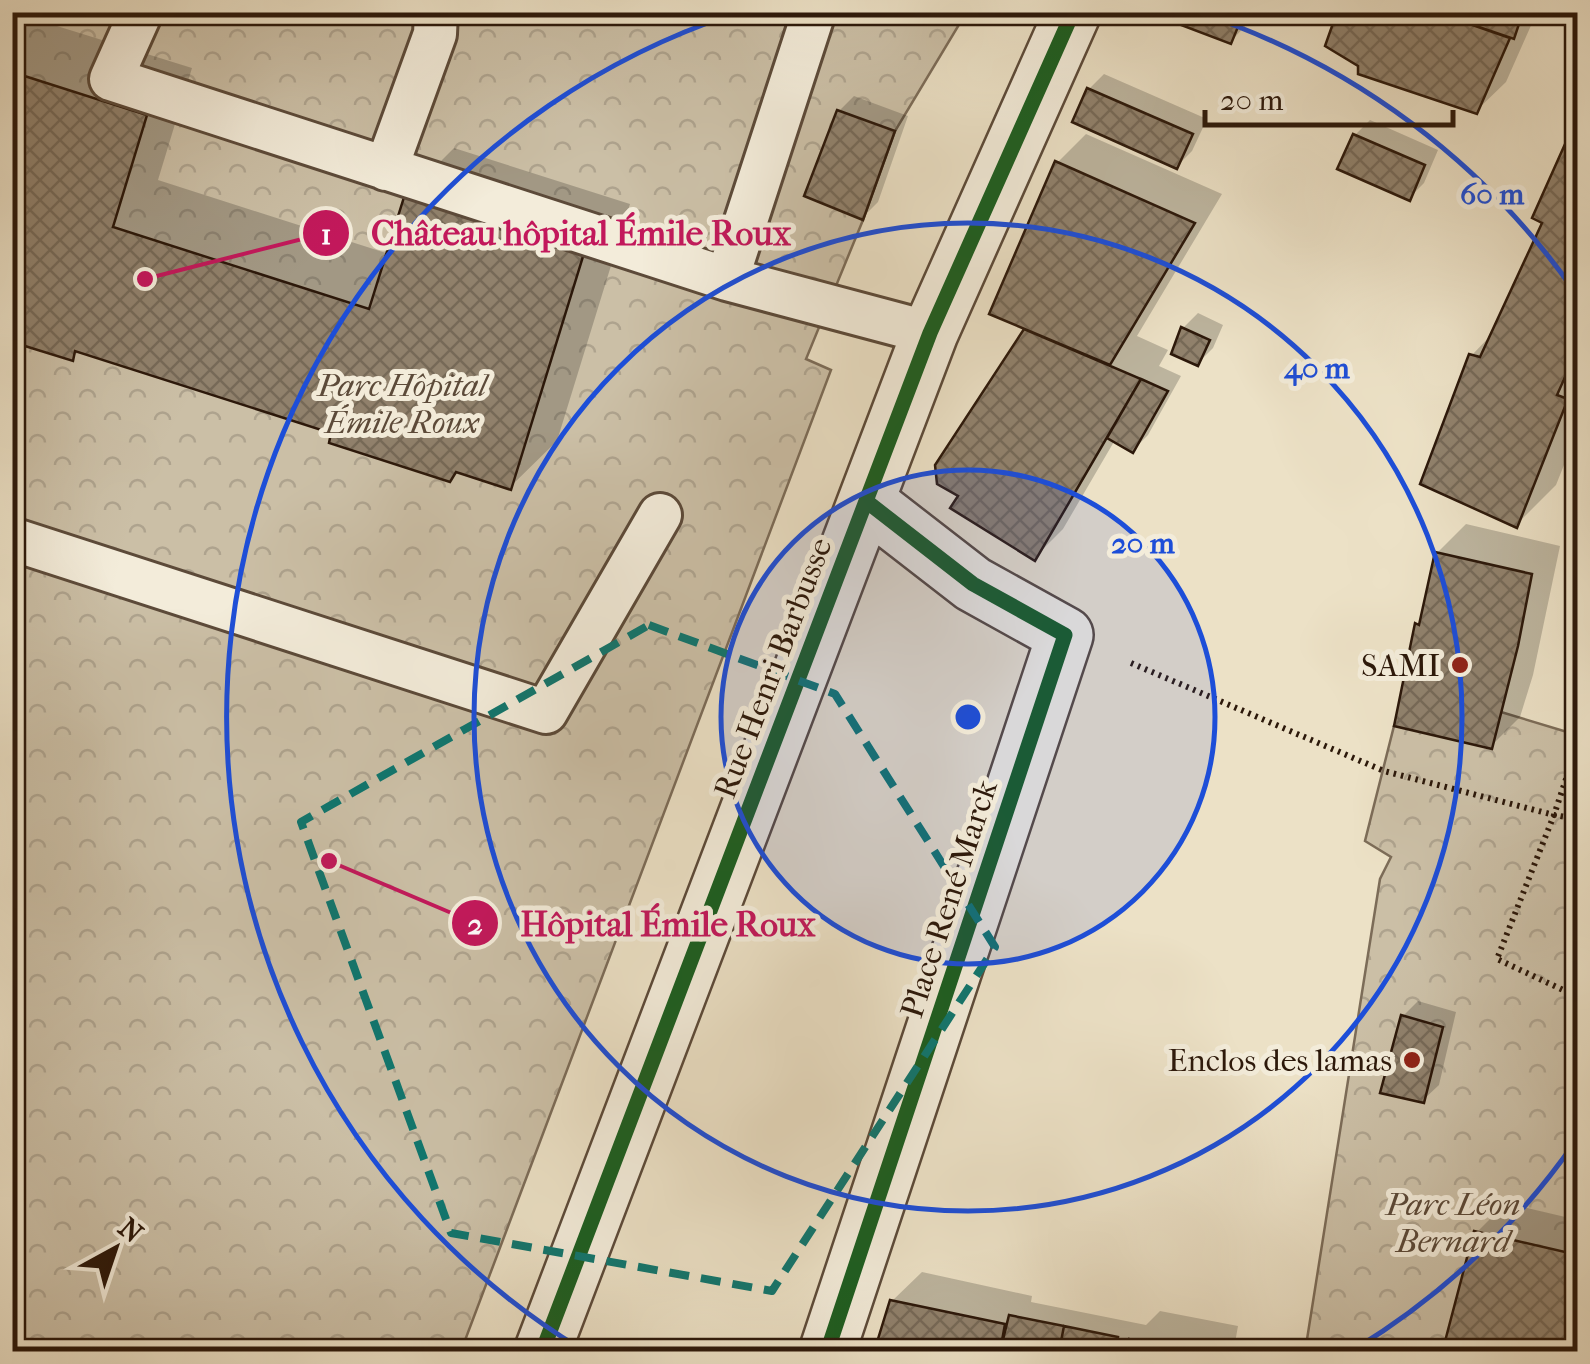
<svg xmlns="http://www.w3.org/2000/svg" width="1590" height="1364" font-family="'IM FELL French Canon',serif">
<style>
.park{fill:url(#park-crowns);stroke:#7c6c58;stroke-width:2.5}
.shadow{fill:#0003}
.building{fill:url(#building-cross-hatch);stroke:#2c180a;stroke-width:2.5}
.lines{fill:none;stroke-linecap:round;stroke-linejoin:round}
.lane-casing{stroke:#5c4a39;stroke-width:48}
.street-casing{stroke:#5c4a39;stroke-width:60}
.path{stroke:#2c180a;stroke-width:6;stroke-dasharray:2.5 5;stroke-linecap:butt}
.lane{stroke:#f3ecda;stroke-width:42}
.street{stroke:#f3ecda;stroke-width:55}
.cycleway-casing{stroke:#f3ecda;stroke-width:21}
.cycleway{stroke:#1b5e20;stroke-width:15}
.marked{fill:none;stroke:#0f766e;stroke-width:8;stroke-dasharray:20 12;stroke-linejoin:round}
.ring{fill:none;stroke:#1d4ed8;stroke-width:5}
.poi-dot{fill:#8f2418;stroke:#f3ecda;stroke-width:4}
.labels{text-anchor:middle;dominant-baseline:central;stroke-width:10;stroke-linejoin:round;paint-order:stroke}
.park-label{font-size:32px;font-style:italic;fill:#5c4a39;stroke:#f3ecda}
.poi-label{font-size:32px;fill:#2c180a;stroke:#f3ecda;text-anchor:end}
.street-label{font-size:32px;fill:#2c180a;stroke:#f3ecda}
.centre{fill:#1d4ed8;stroke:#f3ecda;stroke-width:5}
.ring-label{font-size:30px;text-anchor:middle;font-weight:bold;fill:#1d4ed8;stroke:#f3ecda;stroke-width:10;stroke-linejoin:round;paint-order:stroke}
.leader{fill:none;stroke:#c2185b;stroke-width:4}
.callout-dot{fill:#c2185b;stroke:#f3ecda;stroke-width:4}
.mark-label{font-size:30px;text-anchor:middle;font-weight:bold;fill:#fff}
.callout-label{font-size:35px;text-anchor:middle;font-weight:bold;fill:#c2185b;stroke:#f3ecda;stroke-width:10;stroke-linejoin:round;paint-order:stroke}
</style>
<defs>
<pattern id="park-crowns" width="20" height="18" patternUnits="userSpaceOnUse" patternTransform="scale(2.5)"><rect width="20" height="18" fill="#cbbfa6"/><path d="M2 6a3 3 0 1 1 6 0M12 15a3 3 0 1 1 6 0" fill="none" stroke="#aea38e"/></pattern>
<pattern id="building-cross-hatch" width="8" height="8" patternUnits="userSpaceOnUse" patternTransform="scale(2.5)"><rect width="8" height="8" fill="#90816c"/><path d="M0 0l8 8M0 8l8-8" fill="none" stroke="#766957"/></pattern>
</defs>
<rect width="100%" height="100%" fill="#ece1c6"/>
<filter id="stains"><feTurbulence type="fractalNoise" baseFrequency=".002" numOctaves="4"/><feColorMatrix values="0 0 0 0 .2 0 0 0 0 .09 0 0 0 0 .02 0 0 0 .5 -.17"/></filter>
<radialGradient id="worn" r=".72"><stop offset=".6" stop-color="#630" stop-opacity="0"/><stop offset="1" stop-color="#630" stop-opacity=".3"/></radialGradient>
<path class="park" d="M 12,13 L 966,13 L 895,131 L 863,220 L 806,359 L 831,370 L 461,1351 L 13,1351 Z
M 1501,712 L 1577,735 L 1577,1351 L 1305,1352 L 1380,879 L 1391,857 L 1365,841 L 1394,726 Z"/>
<path class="shadow" d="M 12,12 L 192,68 L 158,180 L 389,254 L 407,195 L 454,148 L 630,204 L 557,441 L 510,487 L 459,470 L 449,479 L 334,431 L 80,350 L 72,358 L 12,340 Z
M 1154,12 L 1259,12 L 1231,41 Z
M 1340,12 L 1537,12 L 1506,82 L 1476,111 Z
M 1104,74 L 1207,119 L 1192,151 L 1177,166 L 1089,89 Z
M 854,96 L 908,116 L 878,202 L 863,217 L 839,111 Z
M 1370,120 L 1438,150 L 1424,183 L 1409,198 L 1355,135 Z
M 1578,121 L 1578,430 L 1556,485 L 1516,525 L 1472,355 L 1495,331 L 1546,222 Z
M 1086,134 L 1222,194 L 1137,336 L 1168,350 L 1159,366 L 1181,376 L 1148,435 L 1133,450 L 1115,440 L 1063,529 L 1034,558 L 961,495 L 938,465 L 1028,328 L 1057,163 Z
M 1198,313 L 1223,325 L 1213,348 L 1198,363 L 1183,328 Z
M 1466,524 L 1560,546 L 1533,675 L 1520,717 L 1491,746 L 1417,625 L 1422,620 L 1437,553 Z
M 1418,1001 L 1456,1012 L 1439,1085 L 1423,1100 L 1403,1016 Z
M 1506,1203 L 1578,1220 L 1578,1352 L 1464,1352 L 1446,1347 L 1477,1232 Z
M 922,1272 L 1032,1296 L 1031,1302 L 1146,1325 L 1160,1311 L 1238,1326 L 1235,1343 L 1281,1352 L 876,1352 L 892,1301 Z"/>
<path class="building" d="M 1147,12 L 1244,12 L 1231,44 Z
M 1337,12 L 1435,12 L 1510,38 L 1477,114 L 1358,74 L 1358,66 L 1325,46 Z
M 1435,12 L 1523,12 L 1514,39 Z
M 12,72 L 147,115 L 113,227 L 369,309 L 405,194 L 585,250 L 511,490 L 456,472 L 450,482 L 329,443 L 331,433 L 75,351 L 73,361 L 12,342 Z
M 1087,88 L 1193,134 L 1177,169 L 1072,122 Z
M 837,110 L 895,131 L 863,220 L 804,196 Z
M 1578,115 L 1578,348 L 1557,395 L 1568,399 L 1517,528 L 1420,484 L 1469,354 L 1480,357 L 1542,223 L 1532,218 Z
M 1353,134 L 1425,165 L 1410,201 L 1337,169 Z
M 1055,161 L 1195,223 L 1110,365 L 989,314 Z
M 1181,327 L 1210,340 L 1198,366 L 1171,354 Z
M 1024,329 L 1141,379 L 1035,561 L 950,508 L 958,496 L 937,484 L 935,465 Z
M 1141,379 L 1168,391 L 1133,453 L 1107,438 Z
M 1435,552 L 1532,574 L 1518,646 L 1492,749 L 1394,726 L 1415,623 L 1419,625 Z
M 1401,1015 L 1443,1027 L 1424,1103 L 1380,1093 Z
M 1474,1231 L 1578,1255 L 1578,1352 L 1443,1349 Z
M 890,1300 L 1005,1324 L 1000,1352 L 874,1352 Z
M 1009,1315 L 1064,1326 L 1059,1352 L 1000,1352 Z
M 1064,1326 L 1118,1337 L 1116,1352 L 1059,1352 Z
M 1129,1339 L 1193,1352 L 1126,1352 Z"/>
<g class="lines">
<defs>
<path id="lane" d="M 141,12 L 111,79 L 727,279
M 814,12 L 727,279 L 930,333
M 386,169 L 435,34 L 436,12
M 12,539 L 546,712 L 660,515"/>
<path id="street" d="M 542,1352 L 930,333 L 1073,12
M 827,1352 L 1065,635 L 973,584 L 866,501"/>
</defs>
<use href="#lane" class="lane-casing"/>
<use href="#street" class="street-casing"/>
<path class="path" d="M 1131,663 L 1384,771 L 1554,815 L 1497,959 L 1578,997
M 1578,743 L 1554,815 L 1578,819"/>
<use href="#lane" class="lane"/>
<use href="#street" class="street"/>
<defs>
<path id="cycleway" d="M 542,1352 L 930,333 L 1073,12
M 827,1352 L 1065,635 L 973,584 L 866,501"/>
</defs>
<use href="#cycleway" class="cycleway-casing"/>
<use href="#cycleway" class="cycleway"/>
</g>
<path class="marked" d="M 649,625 L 835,694 L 995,947 L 772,1291 L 451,1233 L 301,822 Z"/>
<circle cx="968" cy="717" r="247" fill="#1d4ed8" fill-opacity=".12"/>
<g class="ring">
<circle cx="968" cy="717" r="247"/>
<circle cx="968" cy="717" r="494"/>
<path d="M1575 1142A741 741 0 0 1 1355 1349M581 1349A741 741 0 0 1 733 14M1203 14A741 741 0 0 1 1575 292"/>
</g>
<g class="poi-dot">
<circle cx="1460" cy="665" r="10"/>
<circle cx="1412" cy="1060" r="10"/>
</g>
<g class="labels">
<g class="park-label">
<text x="402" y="385">Parc Hôpital<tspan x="402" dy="37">Émile Roux</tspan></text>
<text x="1453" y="1204">Parc Léon<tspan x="1453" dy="37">Bernard</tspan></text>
</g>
<g class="poi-label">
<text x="1440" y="665">SAMI</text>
<text x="1392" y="1060">Enclos des lamas</text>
</g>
<g class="street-label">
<text transform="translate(773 668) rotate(-69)">Rue Henri Barbusse</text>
<text transform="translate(949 899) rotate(-72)">Place René Marck</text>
</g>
</g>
<circle cx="968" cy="717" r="15" class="centre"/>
<g class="ring-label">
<text x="1492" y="204">60 m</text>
<text x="1317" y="378">40 m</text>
<text x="1143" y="553">20 m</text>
</g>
<path class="leader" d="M145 279L326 233M329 861L475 923"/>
<g class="callout-dot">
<circle cx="145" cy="279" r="10"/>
<circle cx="329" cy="861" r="10"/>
<circle cx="326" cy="233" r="25"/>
<circle cx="475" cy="923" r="25"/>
</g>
<g class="mark-label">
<text x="326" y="244">1</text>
<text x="475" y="934">2</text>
</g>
<g class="callout-label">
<text x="581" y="245">Château hôpital Émile Roux</text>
<text x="668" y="936">Hôpital Émile Roux</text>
</g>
<rect width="1590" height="1364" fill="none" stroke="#ece1c6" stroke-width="50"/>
<rect x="15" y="15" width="1560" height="1334" fill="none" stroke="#2c180a" stroke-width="5"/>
<rect x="25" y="25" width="1540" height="1314" fill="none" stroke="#2c180a" stroke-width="2.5"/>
<g transform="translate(115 1249) rotate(40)" stroke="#f3ecda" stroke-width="8" paint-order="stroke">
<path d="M0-8L18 38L0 25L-18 38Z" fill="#2c180a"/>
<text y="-15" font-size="28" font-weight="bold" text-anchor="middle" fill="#2c180a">N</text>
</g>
<path d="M1205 110v15h248v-15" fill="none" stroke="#2c180a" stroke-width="5"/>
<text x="1220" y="110" font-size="30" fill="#2c180a" stroke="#f3ecda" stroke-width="8" paint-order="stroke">20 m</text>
<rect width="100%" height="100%" filter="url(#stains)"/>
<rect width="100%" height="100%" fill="url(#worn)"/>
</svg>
